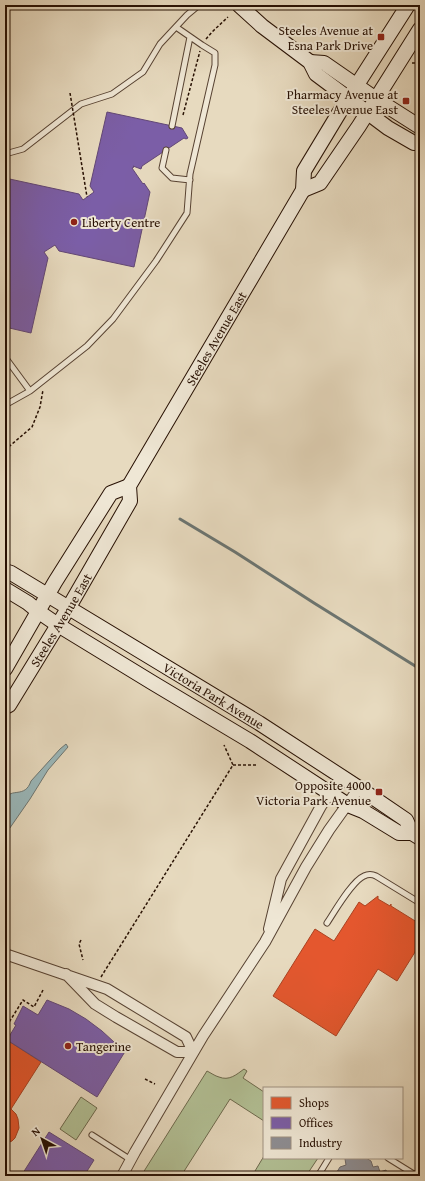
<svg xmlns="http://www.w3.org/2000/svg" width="425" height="1181" font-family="'Gentium Book Plus',serif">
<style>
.green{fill:#b2c095;stroke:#6c684c}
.water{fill:#9ab8bb;stroke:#6c7571}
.shops{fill:#e4572e;stroke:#ab4221}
.offices{fill:#7b5ea7;stroke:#624776}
.industry{fill:#8d8d92;stroke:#6e6867}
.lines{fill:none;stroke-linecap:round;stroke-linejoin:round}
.stream{stroke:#6c7571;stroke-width:3}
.lane-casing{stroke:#574232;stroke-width:7}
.street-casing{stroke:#574232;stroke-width:12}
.secondary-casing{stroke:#271003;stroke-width:16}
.path{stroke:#271003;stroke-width:1.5;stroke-dasharray:3 2;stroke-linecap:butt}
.lane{stroke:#efe7d5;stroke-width:5}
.street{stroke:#efe7d5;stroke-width:10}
.secondary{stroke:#efe7d5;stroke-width:14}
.path-bridge{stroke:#271003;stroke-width:1.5;stroke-dasharray:3 2;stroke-linecap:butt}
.poi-dot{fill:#8f2418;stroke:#efe7d5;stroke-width:1.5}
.labels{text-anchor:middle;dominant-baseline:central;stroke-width:4;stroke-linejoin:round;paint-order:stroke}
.poi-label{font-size:13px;fill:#271003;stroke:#efe7d5;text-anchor:end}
.street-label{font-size:13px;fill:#271003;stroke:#efe7d5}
</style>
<rect width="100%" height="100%" fill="#e7dabf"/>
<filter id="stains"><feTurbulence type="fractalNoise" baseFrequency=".005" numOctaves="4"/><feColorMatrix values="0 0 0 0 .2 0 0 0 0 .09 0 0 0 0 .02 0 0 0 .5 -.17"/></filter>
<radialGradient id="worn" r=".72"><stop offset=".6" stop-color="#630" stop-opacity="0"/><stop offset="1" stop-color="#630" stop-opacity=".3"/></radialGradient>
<path class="green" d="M 244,1069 L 247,1071 L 243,1078 L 264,1092 L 264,1121 L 230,1099 L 181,1176 L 141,1176 L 207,1071 C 211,1073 215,1076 219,1077 C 229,1081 236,1075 244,1069 Z
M 81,1097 L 97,1108 L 76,1140 L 60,1129 Z
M 264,1156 L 264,1158 L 318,1158 L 306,1176 L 252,1176 Z"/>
<path class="water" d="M 66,744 L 68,747 L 48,770 L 30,799 L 5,835 L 5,799 C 11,787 25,799 31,781 L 60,749 Z"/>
<path class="shops" d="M 378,896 L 378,899 L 390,906 L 391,904 L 391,906 L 420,924 L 420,944 L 397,981 L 378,969 L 336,1036 L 273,996 L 315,929 L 334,941 L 359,902 L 365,906 Z
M 7,1040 L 41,1062 L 11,1109 L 16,1114 L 18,1119 L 19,1128 L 15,1138 L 12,1141 L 5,1144 L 5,1043 Z"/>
<path class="offices" d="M 107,112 L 182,128 L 188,138 L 186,139 L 184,138 L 142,166 L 141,169 L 133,166 L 134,167 L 132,168 L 143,184 L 144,183 L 150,192 L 134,267 L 59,251 L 55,245 L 44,252 L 48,258 L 31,333 L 5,327 L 5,178 L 79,194 L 83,200 L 94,192 L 90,186 Z
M 47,1000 L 69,1009 L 86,1019 L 102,1031 L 114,1042 L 126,1050 L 97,1097 L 7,1040 L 16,1025 L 14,1024 L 23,1006 L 38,1015 Z
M 49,1132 L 94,1160 L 84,1176 L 21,1176 Z"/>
<path class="industry" d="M 345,1158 L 366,1158 L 371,1161 L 373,1167 L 378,1166 L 380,1172 L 386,1170 L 388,1176 L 336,1176 L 335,1175 L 340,1167 L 346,1165 L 345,1159 Z"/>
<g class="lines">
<path class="stream" d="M 180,519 L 235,552 L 314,603 L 420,669"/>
<defs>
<path id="lane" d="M 172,126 L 190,37
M 166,150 L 162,168 L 172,178 L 190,180
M 5,154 L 23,149 L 81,104 L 112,94 L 143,72 L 160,44 L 187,15 L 199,5
M 5,357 L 30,391
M 5,405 L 30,391 L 87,346 L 113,319 L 156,261 L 187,213 L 190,174 L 215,65 L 215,53 L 202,45 L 176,27
M 327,923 C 335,911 352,881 364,876 C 368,874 372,874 376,876 L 420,903
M 92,1135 L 131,1160
M 388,1158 L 417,1176
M 318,1176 L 329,1158"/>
<path id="street" d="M 269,929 L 281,879 L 321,806 L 342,777
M 5,954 L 107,989 L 186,1037 L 193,1052 L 177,1052 L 116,1017 L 95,1004 L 66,974
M 122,1176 L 135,1152 L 203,1036 L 265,942 L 306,867 L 329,830 L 359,788"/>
<g id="secondary">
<path d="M 239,5 L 262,26 L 310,62 L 316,74 L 388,128 L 414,143 L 420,143"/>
<path d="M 310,62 L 324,63 L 376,99 L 420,127"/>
<path d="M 303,190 L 320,183 L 359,126 L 420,29"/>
<path id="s1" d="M 5,571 L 11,573 L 259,723 L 359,788 L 406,820 L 412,833 L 420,838"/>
<path d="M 5,589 L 28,603 L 39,612 L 58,625 L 153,683 L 250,741 L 348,805 L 363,811 L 399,833 L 412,833"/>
<path d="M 5,669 L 55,582 L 111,493 L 129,486"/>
<path id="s2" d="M 5,707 L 9,705 L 69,607 L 130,501 L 129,486 L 303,190 L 304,171 L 339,113 L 408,5"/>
</g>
</defs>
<use href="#lane" class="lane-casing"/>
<use href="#street" class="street-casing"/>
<use href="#secondary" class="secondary-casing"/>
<path class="path" d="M 206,39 L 212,32 L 228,17
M 412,63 L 420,63
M 183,115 L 200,51
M 5,450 L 32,427 L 40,407 L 43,390
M 233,765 L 256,765
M 81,940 L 79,944 L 83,960
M 101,977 L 233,765 L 224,745
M 5,1035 L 9,1029 L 8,1024 L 23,1000 L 34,1007 L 43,990
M 145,1079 L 155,1084"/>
<use href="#lane" class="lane"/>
<use href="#street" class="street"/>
<use href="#secondary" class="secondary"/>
<path class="path-bridge" d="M 70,93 L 87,197"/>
</g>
<g class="poi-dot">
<rect x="377" y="33" width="8" height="8" rx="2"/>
<rect x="402" y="97" width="8" height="8" rx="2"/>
<circle cx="74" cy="222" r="4"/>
<rect x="375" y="788" width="8" height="8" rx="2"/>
<circle cx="68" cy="1046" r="4"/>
</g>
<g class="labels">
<g class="poi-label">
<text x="373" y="30">Steeles Avenue at<tspan x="373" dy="15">Esna Park Drive</tspan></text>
<text x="398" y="94">Pharmacy Avenue at<tspan x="398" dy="15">Steeles Avenue East</tspan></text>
<text x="82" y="222" text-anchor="start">Liberty Centre</text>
<text x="371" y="785">Opposite 4000<tspan x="371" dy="15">Victoria Park Avenue</tspan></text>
<text x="76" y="1046" text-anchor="start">Tangerine</text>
</g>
<g class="street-label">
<text stroke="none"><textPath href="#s2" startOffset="428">Steeles Avenue East</textPath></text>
<text stroke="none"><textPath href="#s2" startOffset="104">Steeles Avenue East</textPath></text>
<text stroke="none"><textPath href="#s1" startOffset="243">Victoria Park Avenue</textPath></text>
</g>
</g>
<rect width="425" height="1181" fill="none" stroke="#e7dabf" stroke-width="20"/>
<rect x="6" y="6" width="413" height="1169" fill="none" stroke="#271003" stroke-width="2"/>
<rect x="10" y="10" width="405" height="1161" fill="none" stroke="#271003"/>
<rect x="263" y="1087" width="140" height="72" fill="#efe7d5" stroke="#9f9181"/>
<rect x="271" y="1097" width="20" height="12" fill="#e4572e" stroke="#9f9181"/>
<text x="299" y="1107" font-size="12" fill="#271003">Shops</text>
<rect x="271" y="1117" width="20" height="12" fill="#7b5ea7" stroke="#9f9181"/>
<text x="299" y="1127" font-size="12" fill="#271003">Offices</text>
<rect x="271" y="1137" width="20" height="12" fill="#8d8d92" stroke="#9f9181"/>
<text x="299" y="1147" font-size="12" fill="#271003">Industry</text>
<g transform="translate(42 1139) rotate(320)" stroke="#efe7d5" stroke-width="3" paint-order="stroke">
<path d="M0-3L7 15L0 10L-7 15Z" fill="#271003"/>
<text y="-6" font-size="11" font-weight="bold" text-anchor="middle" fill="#271003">N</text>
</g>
<rect width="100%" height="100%" filter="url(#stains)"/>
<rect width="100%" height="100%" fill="url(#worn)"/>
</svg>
